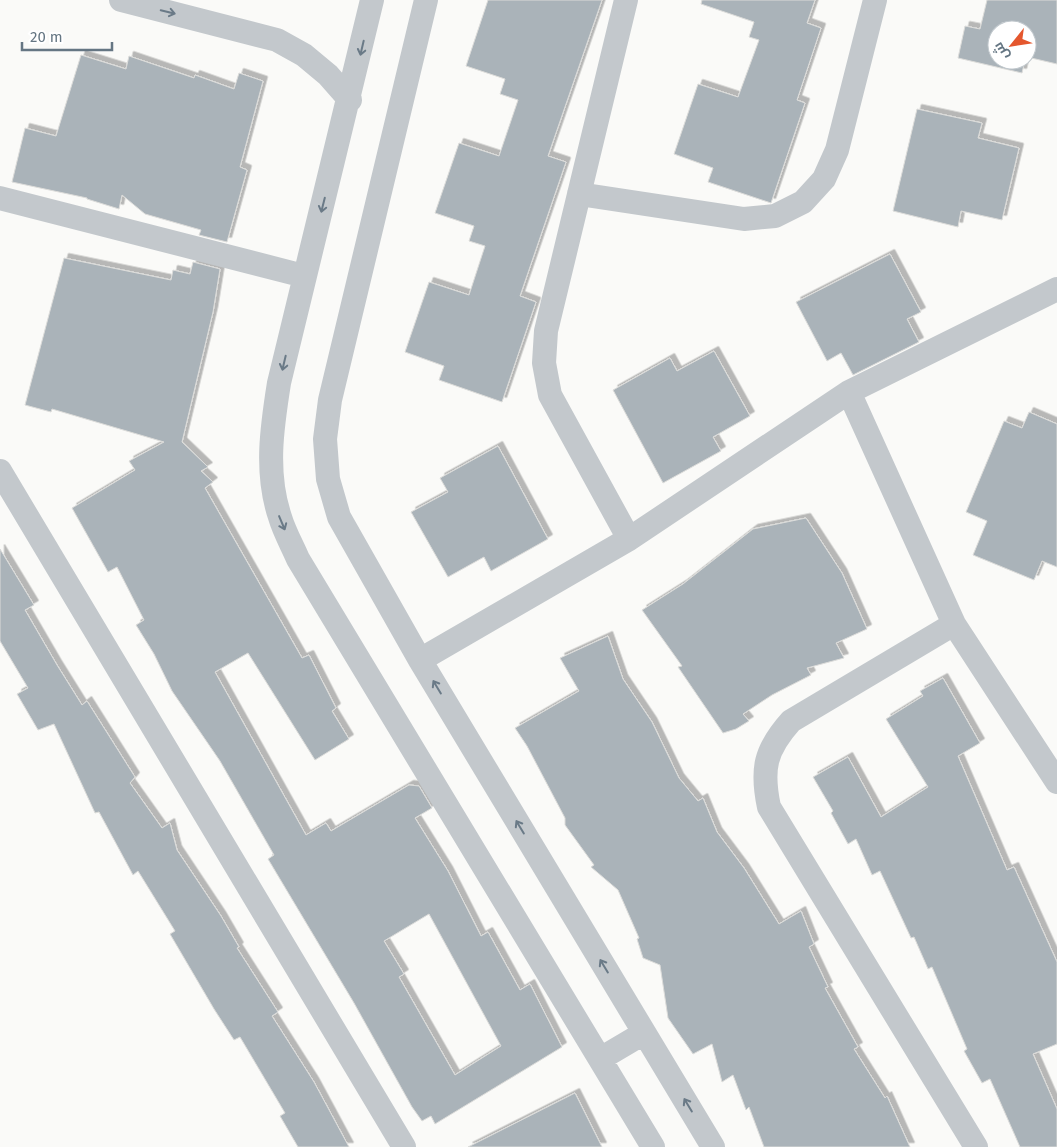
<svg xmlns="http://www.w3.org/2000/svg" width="1057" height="1147" font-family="'Fira Sans',Cairo,sans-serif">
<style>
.building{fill:#aab3b9;stroke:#dcdcda;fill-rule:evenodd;filter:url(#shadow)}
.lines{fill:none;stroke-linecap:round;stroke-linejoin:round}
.street{stroke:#c3c8cc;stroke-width:24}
.oneway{stroke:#6a7a87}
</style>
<defs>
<filter id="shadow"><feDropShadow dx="4.5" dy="-4.5" stdDeviation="0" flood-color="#0004"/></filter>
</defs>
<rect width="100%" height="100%" fill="#fafaf8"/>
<path class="building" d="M 488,0 L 602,0 L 548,156 L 566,162 L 520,296 L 536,302 L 502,402 L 439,380 L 444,366 L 405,352 L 429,282 L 469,295 L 485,246 L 469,241 L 474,226 L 435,213 L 459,143 L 499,156 L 518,100 L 500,94 L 505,79 L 466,66 Z
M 702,0 L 815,0 L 807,23 L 821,28 L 797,100 L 805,103 L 771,203 L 708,182 L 713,168 L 674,154 L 698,84 L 738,97 L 759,40 L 749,37 L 754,22 L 701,4 Z
M 987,0 L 1057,0 L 1057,64 L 1027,57 L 1027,30 L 997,30 L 997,60 L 1025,60 L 1022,73 L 958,58 L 965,26 L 980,29 Z
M 81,55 L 126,69 L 129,56 L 194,78 L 195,75 L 234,89 L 239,73 L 263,81 L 240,167 L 247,170 L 227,242 L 199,235 L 201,230 L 145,214 L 122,195 L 119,209 L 87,199 L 87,198 L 12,182 L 25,128 L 56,136 Z
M 917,109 L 982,123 L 978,138 L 1019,148 L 1002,220 L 961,211 L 958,227 L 893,211 Z
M 890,254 L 921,312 L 907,319 L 919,342 L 853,375 L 841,353 L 827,361 L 796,302 Z
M 64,258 L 171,280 L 173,270 L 190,274 L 193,262 L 220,269 L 213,312 L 182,442 L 208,467 L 201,471 L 213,482 L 205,488 L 302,658 L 309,655 L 336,708 L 332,711 L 349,739 L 315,760 L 248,653 L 215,672 L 306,835 L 326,823 L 331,831 L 409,785 L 419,786 L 432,808 L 415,818 L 448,871 L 481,936 L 488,932 L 520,990 L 530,984 L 562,1047 L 435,1124 L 431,1116 L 422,1121 L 412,1107 L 354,1003 L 268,859 L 274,855 L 220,761 L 172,691 L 154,654 L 136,625 L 144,620 L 117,567 L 108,572 L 72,508 L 135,470 L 129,461 L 164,442 L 52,409 L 51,412 L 25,405 ZM 429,914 L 501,1046 L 455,1075 L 399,977 L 404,974 L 384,941 Z
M 714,351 L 750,416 L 713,437 L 721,451 L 663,483 L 613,390 L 670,358 L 677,371 Z
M 1029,412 L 1057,424 L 1057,567 L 1042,561 L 1034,580 L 973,555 L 987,521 L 966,512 L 1004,421 L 1022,428 Z
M 498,446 L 548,539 L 491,571 L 484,557 L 448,577 L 411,512 L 448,492 L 440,478 Z
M 806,518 L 842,573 L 867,629 L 836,643 L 844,658 L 807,668 L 811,675 L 772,695 L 743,714 L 749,721 L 736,729 L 723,733 L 678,667 L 682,666 L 642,610 L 683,584 L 753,529 Z
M 0,549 L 34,605 L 25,610 L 57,665 L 82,705 L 87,701 L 135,777 L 130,783 L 162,828 L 170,823 L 177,850 L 221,916 L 239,947 L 237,948 L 278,1012 L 272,1016 L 314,1082 L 349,1147 L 298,1147 L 280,1116 L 285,1113 L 240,1037 L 234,1040 L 214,1009 L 170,934 L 175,931 L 138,871 L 133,875 L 99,812 L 95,813 L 54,724 L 38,730 L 17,694 L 28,688 L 0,641 Z
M 608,636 L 623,679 L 652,722 L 679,778 L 698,801 L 703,798 L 717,832 L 744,868 L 779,924 L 801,911 L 814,944 L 809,947 L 828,987 L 825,988 L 858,1047 L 854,1049 L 885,1098 L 887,1096 L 910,1147 L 764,1147 L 749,1107 L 746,1110 L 733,1075 L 722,1082 L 712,1044 L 693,1054 L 668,1018 L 660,965 L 643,958 L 637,939 L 639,938 L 618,890 L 591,867 L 594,865 L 565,825 L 565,818 L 527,746 L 515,728 L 579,691 L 560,658 Z
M 943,678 L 980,743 L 958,756 L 1007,870 L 1014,867 L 1057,962 L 1057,1044 L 1033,1054 L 1057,1109 L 1057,1147 L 1020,1147 L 990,1079 L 982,1083 L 964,1051 L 967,1049 L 932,967 L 928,969 L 914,937 L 911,938 L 880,871 L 872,875 L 856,839 L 848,844 L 831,813 L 833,811 L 813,777 L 848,757 L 881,817 L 928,787 L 886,719 L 923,696 L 920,691 Z
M 575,1093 L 602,1147 L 468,1147 Z"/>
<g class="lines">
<path class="street" d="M 121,0 L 277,40 L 304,55 L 328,75 L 350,100
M 372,0 L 279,383 C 272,427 265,473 280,517 C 284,531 292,545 298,559 L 653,1147
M 426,0 L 330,400 L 325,439 L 328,479 L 339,517 L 420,660 L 713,1147
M 626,0 L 546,331 L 544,363 L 550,395 L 629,539
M 579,194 L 744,219 L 775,216 L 803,202 L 824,179 L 837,150 L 875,0
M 0,198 L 304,276
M 849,392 L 954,624 L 1057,782
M 0,471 L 404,1147
M 954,624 L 791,721 C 765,750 761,769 769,807 L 976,1147
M 420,660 L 629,539 L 849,392 L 1057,289
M 600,1059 L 644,1033"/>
</g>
<defs><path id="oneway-shaft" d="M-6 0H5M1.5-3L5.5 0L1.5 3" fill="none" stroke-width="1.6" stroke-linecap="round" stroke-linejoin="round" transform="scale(1.25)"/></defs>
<g class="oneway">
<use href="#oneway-shaft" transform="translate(168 12) rotate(14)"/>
<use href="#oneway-shaft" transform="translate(362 48) rotate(103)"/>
<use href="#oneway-shaft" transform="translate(323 205) rotate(104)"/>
<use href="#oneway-shaft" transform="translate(284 363) rotate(103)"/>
<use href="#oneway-shaft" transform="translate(282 523) rotate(67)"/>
<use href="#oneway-shaft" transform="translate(437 687) rotate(-121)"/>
<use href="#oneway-shaft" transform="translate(520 827) rotate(-121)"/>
<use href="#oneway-shaft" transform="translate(604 966) rotate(-121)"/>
<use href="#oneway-shaft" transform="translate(688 1105) rotate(-121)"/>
</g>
<g transform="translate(1012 45) rotate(240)"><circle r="24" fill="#ffffff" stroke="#c1c8cd"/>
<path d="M0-4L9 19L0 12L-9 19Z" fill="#e4572e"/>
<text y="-8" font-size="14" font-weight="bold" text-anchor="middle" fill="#657683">ش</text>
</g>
<path d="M22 42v8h90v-8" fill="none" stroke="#657683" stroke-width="2.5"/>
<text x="30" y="42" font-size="15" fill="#657683" stroke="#ffffff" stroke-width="4" paint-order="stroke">20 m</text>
</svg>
